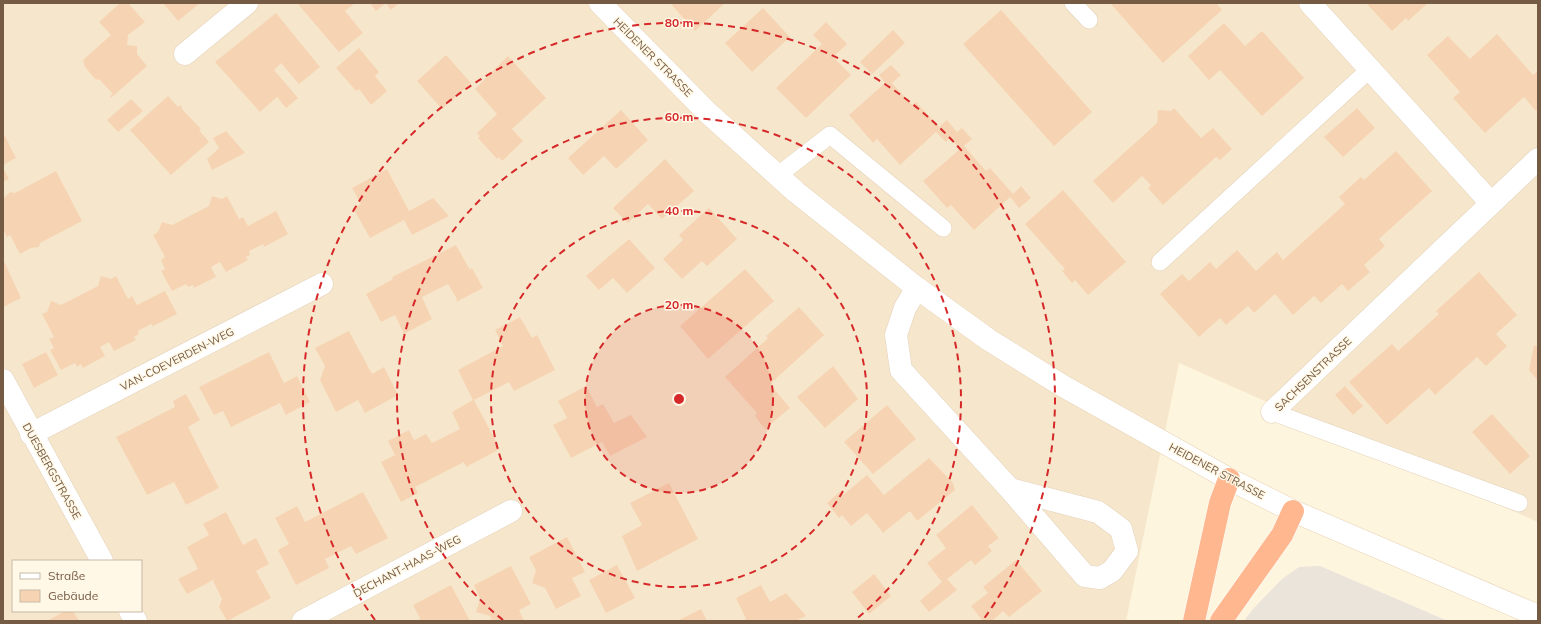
<svg xmlns="http://www.w3.org/2000/svg" width="1541" height="624" font-family="Mulish,sans-serif">
<style>
.residential{fill:#f6e7cc;fill-rule:evenodd}
.industrial{fill:#ebe4db}
.building{fill:#f6d4b3}
.lines{fill:none;stroke-linecap:round;stroke-linejoin:round}
.lane-casing{stroke:#e3d1b9;stroke-width:18}
.street-casing{stroke:#e3d1b9;stroke-width:23}
.secondary-casing{stroke:#e8d3b7;stroke-width:23}
.highway-casing{stroke:#fff;stroke-width:23}
.lane{stroke:#fff;stroke-width:17}
.street{stroke:#fff;stroke-width:22}
.secondary{stroke:#fff;stroke-width:22}
.highway{stroke:#feb78f;stroke-width:22}
.ring{fill:none;stroke:#d62828;stroke-width:2;stroke-dasharray:7 5}
.labels{text-anchor:middle;dominant-baseline:central;stroke-width:3;stroke-linejoin:round;paint-order:stroke}
.street-label{font-size:11px;fill:#765b44;stroke:#fff8e6}
.centre{fill:#d62828;stroke:#fff8e6;stroke-width:2}
.ring-label{font-size:12px;text-anchor:middle;font-weight:bold;fill:#d62828;stroke:#fff8e6;stroke-width:3;stroke-linejoin:round;paint-order:stroke}
</style>
<rect width="100%" height="100%" fill="#fef5de"/>
<path class="residential" d="M 3,3 L 1538,3 L 1538,522 L 1179,363 L 1126,621 L 3,621 ZM 13,561 L 141,561 L 141,611 L 13,611 Z"/>
<path class="industrial" d="M 1320,566 L 1448,621 L 1244,621 L 1252,610 L 1282,579 L 1299,567 Z"/>
<path class="building" d="M 120,3 L 128,3 L 145,22 L 128,35 L 127,45 L 137,46 L 137,54 L 147,66 L 111,98 L 110,96 L 113,94 L 100,80 L 95,79 L 85,67 L 83,60 L 111,35 L 99,22 Z
M 163,3 L 200,3 L 178,21 Z
M 297,3 L 355,3 L 345,11 L 363,33 L 339,52 Z
M 370,3 L 399,3 L 391,10 L 386,3 L 376,11 Z
M 670,3 L 725,3 L 695,31 Z
M 1110,3 L 1216,3 L 1222,10 L 1163,63 Z
M 1366,3 L 1428,3 L 1408,21 L 1406,18 L 1392,31 Z
M 763,8 L 790,37 L 752,72 L 725,43 Z
M 1001,10 L 1092,112 L 1054,146 L 963,44 Z
M 276,13 L 320,67 L 299,84 L 281,63 L 274,70 L 298,98 L 286,108 L 277,97 L 260,112 L 215,62 Z
M 826,22 L 847,44 L 833,57 L 851,75 L 806,118 L 776,88 L 822,44 L 813,35 Z
M 1224,23 L 1245,46 L 1262,31 L 1304,78 L 1262,116 L 1220,70 L 1209,80 L 1188,56 Z
M 893,30 L 905,43 L 872,74 L 860,62 Z
M 1497,34 L 1533,75 L 1538,71 L 1538,109 L 1536,111 L 1524,97 L 1485,133 L 1453,98 L 1460,92 L 1427,55 L 1448,36 L 1470,59 Z
M 359,48 L 379,72 L 375,76 L 387,91 L 371,105 L 359,89 L 356,91 L 336,68 Z
M 446,55 L 471,83 L 442,109 L 417,81 Z
M 508,56 L 546,98 L 512,129 L 523,141 L 502,161 L 499,157 L 497,159 L 478,138 L 480,136 L 477,133 L 497,114 L 475,89 Z
M 891,65 L 901,75 L 892,83 L 912,105 L 916,102 L 939,127 L 947,120 L 957,132 L 962,128 L 972,139 L 964,146 L 986,171 L 990,168 L 1013,194 L 1021,186 L 1031,198 L 1019,208 L 1010,197 L 974,230 L 951,205 L 947,208 L 923,181 L 960,149 L 950,138 L 946,142 L 936,132 L 900,165 L 877,139 L 873,143 L 849,115 L 885,83 L 879,75 Z
M 168,96 L 178,107 L 181,105 L 182,107 L 181,108 L 201,129 L 199,130 L 209,142 L 171,175 L 130,130 Z
M 131,99 L 143,111 L 118,132 L 107,120 Z
M 1174,108 L 1201,138 L 1213,128 L 1232,149 L 1220,160 L 1216,157 L 1163,205 L 1148,188 L 1151,185 L 1142,176 L 1113,203 L 1093,181 L 1157,123 L 1158,110 L 1171,111 Z
M 1357,108 L 1375,128 L 1343,157 L 1324,137 Z
M 621,110 L 648,140 L 616,169 L 604,156 L 583,175 L 568,158 Z
M 226,131 L 245,153 L 212,170 L 207,159 L 219,148 L 213,138 Z
M 5,136 L 16,158 L 3,165 L 3,137 Z
M 1396,151 L 1432,191 L 1379,239 L 1385,246 L 1364,265 L 1370,272 L 1348,291 L 1342,284 L 1321,303 L 1314,296 L 1293,315 L 1275,294 L 1254,313 L 1248,306 L 1226,325 L 1220,318 L 1199,337 L 1160,294 L 1182,274 L 1189,281 L 1210,262 L 1216,269 L 1237,250 L 1256,271 L 1277,252 L 1283,260 L 1345,204 L 1339,197 L 1361,177 L 1364,180 Z
M 665,159 L 694,191 L 662,219 L 648,204 L 628,223 L 613,208 Z
M 3,168 L 9,179 L 3,182 Z
M 387,169 L 409,211 L 433,198 L 449,216 L 412,235 L 404,220 L 370,238 L 353,208 L 361,204 L 352,188 Z
M 56,171 L 82,221 L 40,243 L 39,247 L 31,248 L 20,254 L 10,235 L 7,237 L 3,229 L 3,199 L 10,192 L 15,193 Z
M 1063,190 L 1126,262 L 1088,295 L 1075,280 L 1072,283 L 1062,271 L 1065,269 L 1025,224 Z
M 212,196 L 222,199 L 227,196 L 239,219 L 243,217 L 248,226 L 276,211 L 288,234 L 264,247 L 263,244 L 249,251 L 250,255 L 246,257 L 248,260 L 226,272 L 220,262 L 211,267 L 216,277 L 194,288 L 193,285 L 188,287 L 186,284 L 172,291 L 161,271 L 165,269 L 161,260 L 165,257 L 153,235 L 158,232 L 162,222 L 172,225 L 209,206 Z
M 709,208 L 737,239 L 707,266 L 702,261 L 682,279 L 663,259 L 683,240 L 679,235 Z
M 629,239 L 655,268 L 627,293 L 613,278 L 599,290 L 586,276 Z
M 456,245 L 470,270 L 472,268 L 483,288 L 456,302 L 457,299 L 448,284 L 422,297 L 432,319 L 404,334 L 395,315 L 381,322 L 366,294 L 393,279 L 392,277 Z
M 3,259 L 21,298 L 3,307 Z
M 745,269 L 774,301 L 708,359 L 680,326 Z
M 1479,272 L 1517,315 L 1496,334 L 1507,346 L 1486,366 L 1477,357 L 1435,395 L 1429,388 L 1387,425 L 1349,382 L 1392,344 L 1398,351 L 1439,314 L 1436,311 Z
M 101,276 L 111,279 L 116,276 L 128,299 L 132,296 L 137,305 L 165,291 L 177,314 L 153,326 L 151,324 L 138,331 L 139,334 L 134,337 L 136,340 L 114,351 L 109,342 L 100,347 L 105,356 L 83,368 L 81,364 L 77,367 L 75,363 L 61,370 L 50,350 L 54,348 L 49,339 L 54,337 L 42,314 L 47,312 L 51,301 L 61,305 L 98,286 Z
M 799,307 L 824,335 L 770,384 L 790,408 L 765,429 L 755,416 L 757,413 L 725,377 L 768,338 L 766,336 Z
M 520,317 L 532,338 L 537,335 L 555,370 L 514,391 L 509,382 L 474,400 L 500,449 L 466,467 L 464,462 L 415,487 L 418,493 L 401,502 L 381,462 L 395,455 L 388,441 L 409,430 L 414,440 L 426,434 L 432,443 L 460,429 L 452,412 L 473,400 L 458,370 L 503,346 L 495,330 Z
M 349,331 L 372,374 L 384,367 L 398,395 L 365,413 L 358,400 L 336,412 L 320,380 L 325,366 L 315,348 Z
M 1534,345 L 1538,347 L 1538,381 L 1529,370 Z
M 46,352 L 58,375 L 34,388 L 22,364 Z
M 269,352 L 284,383 L 297,376 L 310,402 L 286,415 L 280,403 L 231,427 L 223,411 L 214,415 L 199,387 Z
M 833,366 L 858,399 L 825,428 L 797,397 Z
M 586,386 L 597,407 L 603,404 L 614,423 L 631,415 L 647,437 L 610,456 L 602,442 L 571,458 L 553,425 L 567,418 L 558,401 Z
M 1345,386 L 1363,406 L 1353,415 L 1335,395 Z
M 186,394 L 200,420 L 188,427 L 219,488 L 186,505 L 174,482 L 147,495 L 116,437 L 175,407 L 173,401 Z
M 887,405 L 916,439 L 873,474 L 844,442 Z
M 1492,414 L 1530,456 L 1510,474 L 1472,432 Z
M 929,458 L 953,483 L 955,490 L 917,521 L 910,511 L 883,533 L 867,513 L 851,526 L 842,515 L 839,518 L 827,503 L 841,491 L 843,495 L 867,475 L 884,495 Z
M 669,483 L 698,539 L 637,571 L 622,536 L 642,525 L 630,503 Z
M 363,492 L 388,538 L 356,554 L 351,546 L 325,559 L 329,568 L 296,585 L 278,550 L 289,544 L 275,518 L 297,506 L 305,522 Z
M 972,505 L 999,538 L 988,546 L 992,551 L 975,565 L 971,560 L 947,579 L 957,590 L 929,612 L 920,601 L 942,582 L 927,563 L 946,548 L 936,535 Z
M 226,512 L 243,545 L 256,538 L 269,564 L 256,571 L 271,598 L 227,621 L 219,607 L 222,599 L 213,581 L 215,579 L 187,594 L 178,579 L 198,569 L 187,547 L 209,535 L 203,524 Z
M 567,537 L 585,572 L 572,578 L 581,596 L 556,609 L 545,588 L 532,583 L 536,570 L 529,557 Z
M 1016,560 L 1042,591 L 1009,617 L 1003,611 L 992,621 L 983,621 L 971,606 L 988,593 L 983,587 Z
M 617,565 L 635,598 L 606,613 L 589,580 Z
M 511,566 L 531,604 L 519,610 L 524,621 L 492,621 L 490,616 L 476,612 L 480,599 L 474,585 Z
M 874,574 L 891,596 L 869,614 L 852,592 Z
M 451,585 L 470,621 L 419,621 L 420,618 L 413,605 Z
M 761,585 L 770,602 L 786,593 L 806,616 L 795,621 L 743,621 L 746,619 L 736,598 Z
M 701,609 L 707,621 L 677,621 Z
M 65,611 L 73,611 L 79,621 L 47,621 Z"/>
<g class="lines">
<defs>
<path id="lane" d="M 1073,3 L 1089,20
M 777,176 L 830,135 L 943,228
M 1160,262 L 1370,69
M 1272,412 L 1519,503"/>
<path id="street" d="M 1310,3 L 1491,203
M 185,54 L 247,3
M 917,288 L 905,308 L 896,335 L 901,370 L 1010,489 L 1085,576 L 1100,578 L 1112,571 L 1127,551 L 1121,529 L 1098,512 L 1010,489
M 3,380 L 102,561
M 1272,412 L 1538,159
M 31,434 L 322,284
M 130,611 L 136,621
M 303,621 L 511,511"/>
<path id="secondary" d="M 600,3 L 707,112 L 796,192 L 917,288 L 989,340 L 1063,386 L 1229,479 L 1293,511 L 1538,616"/>
<path id="highway" d="M 1194,621 L 1220,503 L 1229,479
M 1221,621 L 1282,535 L 1293,511"/>
</defs>
<use href="#lane" class="lane-casing"/>
<use href="#street" class="street-casing"/>
<use href="#secondary" class="secondary-casing"/>
<use href="#highway" class="highway-casing"/>
<use href="#lane" class="lane"/>
<use href="#street" class="street"/>
<use href="#secondary" class="secondary"/>
<use href="#highway" class="highway"/>
</g>
<circle cx="679" cy="399" r="94" fill="#d62828" fill-opacity=".12"/>
<g class="ring">
<circle cx="679" cy="399" r="94"/>
<circle cx="679" cy="399" r="188"/>
<path d="M503 620A282 282 0 1 1 855 620"/>
<path d="M375 620A376 376 0 1 1 983 620"/>
</g>
<g class="labels">
<g class="street-label">
<text transform="translate(653 57) rotate(45)">HEIDENER STRASSE</text>
<text transform="translate(177 359) rotate(-27)">VAN-COEVERDEN-WEG</text>
<text transform="translate(1313 374) rotate(-44)">SACHSENSTRASSE</text>
<text transform="translate(52 471) rotate(61)">DUESBERGSTRASSE</text>
<text transform="translate(1217 471) rotate(28)">HEIDENER STRASSE</text>
<text transform="translate(407 566) rotate(-28)">DECHANT-HAAS-WEG</text>
</g>
</g>
<circle cx="679" cy="399" r="6" class="centre"/>
<g class="ring-label">
<text x="679" y="27">80 m</text>
<text x="679" y="121">60 m</text>
<text x="679" y="215">40 m</text>
<text x="679" y="309">20 m</text>
</g>
<rect width="1541" height="624" fill="none" stroke="#765b44" stroke-width="8"/>
<rect x="12" y="560" width="130" height="52" fill="#fff8e6" stroke="#c8b9a5"/>
<rect x="20" y="573" width="20" height="6" fill="#ffffff" stroke="#c8b9a5"/>
<text x="48" y="580" font-size="12" fill="#765b44">Straße</text>
<rect x="20" y="590" width="20" height="12" fill="#f6d4b3" stroke="#c8b9a5"/>
<text x="48" y="600" font-size="12" fill="#765b44">Gebäude</text>
</svg>
